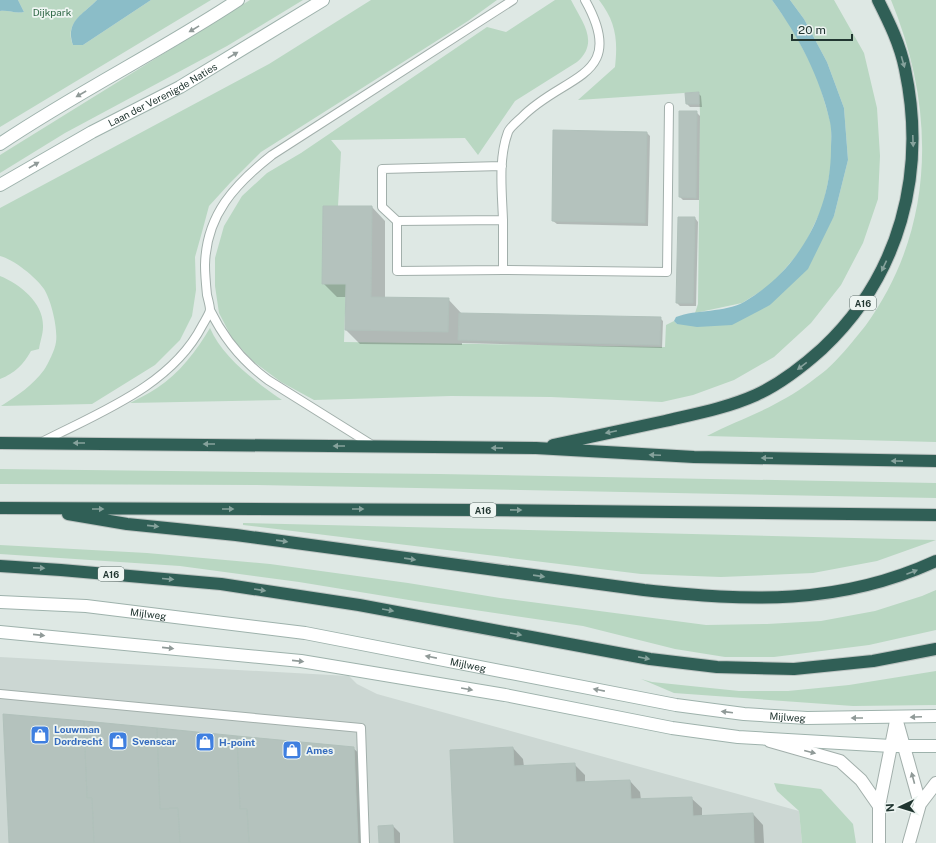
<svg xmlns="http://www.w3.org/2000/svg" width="936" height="843" font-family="'Public Sans',sans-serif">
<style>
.built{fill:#ccd7d3}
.green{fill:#b9d7c2}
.water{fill:#8bbdc8}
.shadow{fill:#0003}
.building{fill:#b4c2bd;stroke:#b1c1bb}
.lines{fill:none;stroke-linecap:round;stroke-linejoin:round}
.lane-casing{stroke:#a2afab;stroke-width:10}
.street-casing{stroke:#a2afab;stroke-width:14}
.secondary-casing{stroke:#9eb2ac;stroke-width:14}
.highway-casing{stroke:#bcc3c1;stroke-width:14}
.lane{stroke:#fff;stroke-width:8}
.street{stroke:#fff;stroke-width:12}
.secondary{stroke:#fff;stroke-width:12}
.highway{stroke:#305f56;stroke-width:12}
.oneway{fill:#909a98}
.oneway2{fill:#86a29c}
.labels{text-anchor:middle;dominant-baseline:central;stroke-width:3.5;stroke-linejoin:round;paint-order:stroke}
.shield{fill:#eef5f2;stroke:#5e6f6b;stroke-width:1}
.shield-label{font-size:9px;font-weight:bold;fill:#213631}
.park-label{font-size:10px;fill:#306847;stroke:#eef5f2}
.street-label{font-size:10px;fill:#213631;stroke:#eef5f2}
.shop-label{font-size:10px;font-weight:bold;fill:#366cbe;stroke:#eef5f2;text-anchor:start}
</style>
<rect width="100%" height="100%" fill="#dee8e4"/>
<path class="built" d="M 0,657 L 349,676 L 357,684 L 377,694 L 799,811 L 802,843 L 0,843 Z"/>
<path class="green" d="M 18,0 L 97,0 C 83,14 64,24 73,45 L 83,45 L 151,0 L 211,0 L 0,127 L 0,11 C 9,10 15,14 24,12 Z
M 250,0 L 303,0 L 227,46 L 65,133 L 0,173 L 0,155 Z
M 371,0 L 497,0 L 468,21 L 261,152 L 230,183 L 209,206 L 202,232 L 195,257 L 196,290 L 192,316 L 180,340 L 155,365 L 92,404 L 1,406 C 18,395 32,386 44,370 C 48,364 55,350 56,342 C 58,328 51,300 44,289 C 36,277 13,259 0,256 L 0,208 L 269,64 Z
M 555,0 L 571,0 C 582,22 600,42 577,62 L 515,101 L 478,155 L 465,138 L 331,140 L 341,152 L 338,206 L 323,206 L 346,284 L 344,342 L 665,347 L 666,325 L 674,321 L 677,324 L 770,305 L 834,216 L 848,160 L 844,108 L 827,62 L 804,19 L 790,0 L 834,0 L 864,53 L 877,108 L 880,156 L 878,199 L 863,243 L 841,285 L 811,323 L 774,357 L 734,380 L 693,395 L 662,402 L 551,397 L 451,396 L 314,400 L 281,382 L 254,362 L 233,340 L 219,313 L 215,286 L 215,258 L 224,226 L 242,196 L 267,173 L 301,153 L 487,27 L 506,32 Z
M 599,0 L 772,0 L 792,28 L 817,76 L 831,124 L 831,167 L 823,206 L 803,248 L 771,285 L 742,303 L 695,313 L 698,304 L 700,113 L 699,92 L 578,100 L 615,67 C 618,40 616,22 599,0 Z
M 891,0 L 936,0 L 936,442 L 707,436 C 729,424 753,416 775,404 C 791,396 807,385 821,374 C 835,364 854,340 866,325 C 936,228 936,109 891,0 Z
M 0,276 C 20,284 44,303 43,327 C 43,334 40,342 39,349 L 31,351 C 23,365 15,373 0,379 Z
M 210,328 C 222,357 257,383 282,400 L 130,403 C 139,398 148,394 157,388 C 179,374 197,350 210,328 Z
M 0,469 L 439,474 L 936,483 L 936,498 L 257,485 L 0,484 Z
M 243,523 L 936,540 L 877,561 L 813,573 L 721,577 L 641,574 L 243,525 Z
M 0,545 L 147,553 L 270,564 L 408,583 L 500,598 L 706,625 L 767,624 L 821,621 L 875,611 L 922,596 L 936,590 L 936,630 L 869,645 L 774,657 L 725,657 L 675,649 L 583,626 L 421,602 L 299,582 L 180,566 L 0,554 Z
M 936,671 L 936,705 L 853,706 L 674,693 L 641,679 L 652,682 L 739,691 L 788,691 L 849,685 Z
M 774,783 L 821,789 L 853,824 L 856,843 L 802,843 L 799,811 L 777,791 Z"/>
<path class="water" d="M 0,0 L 18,0 L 24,12 C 15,14 9,10 0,11 Z
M 97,0 L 151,0 L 83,45 L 73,45 C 65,22 82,15 97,0 Z
M 772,0 L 790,0 L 804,19 L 827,62 L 844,108 L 848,160 L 834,216 L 808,269 L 770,305 L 732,325 L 697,327 L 677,324 L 674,321 L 676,317 C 697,309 724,313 744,302 C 798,271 831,212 831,149 C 831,141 832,131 830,122 C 820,77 799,37 772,0 Z"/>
<path class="shadow" d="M 698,93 L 701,96 L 702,107 L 690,107 L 687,104 Z
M 696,112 L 700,116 L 699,200 L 683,200 L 680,197 Z
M 554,131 L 647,133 L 650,136 L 648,226 L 557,224 L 553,221 Z
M 372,207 L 385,221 L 385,298 L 448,299 L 462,314 L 660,318 L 663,321 L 662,348 L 462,343 L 462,345 L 360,344 L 346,330 L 347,297 L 337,297 L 323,283 Z
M 679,218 L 695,218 L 698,222 L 696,306 L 680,306 L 677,303 Z
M 353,748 L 364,758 L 367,843 L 10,843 Z
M 513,748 L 523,759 L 524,767 L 575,765 L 585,775 L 585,783 L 630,781 L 640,792 L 641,800 L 691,798 L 702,808 L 702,816 L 753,814 L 763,825 L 764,843 L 455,843 Z
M 393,826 L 400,833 L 400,843 L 380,843 Z"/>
<path class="building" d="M 699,92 L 699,104 L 686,104 L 685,93 Z
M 679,111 L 697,111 L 696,198 L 679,197 Z
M 553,130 L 647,132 L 645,223 L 552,221 Z
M 323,206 L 372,206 L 371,297 L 449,298 L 448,332 L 345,330 L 346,284 L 322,284 Z
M 678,217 L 695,217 L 693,303 L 676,303 Z
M 459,313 L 661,317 L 660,345 L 458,340 Z
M 3,714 L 84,721 L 87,798 L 92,798 L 94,843 L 9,843 Z
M 84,721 L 157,728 L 160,809 L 178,808 L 180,843 L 94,843 L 92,798 L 87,798 Z
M 157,728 L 237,736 L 240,809 L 247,809 L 249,843 L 180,843 L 178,808 L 160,809 Z
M 237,736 L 354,747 L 358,843 L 249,843 L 247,809 L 240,809 Z
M 513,747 L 514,766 L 575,763 L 576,782 L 630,780 L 631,799 L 692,797 L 693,816 L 753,813 L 754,843 L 454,843 L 450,750 Z
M 393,825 L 394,843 L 379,843 L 378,826 Z"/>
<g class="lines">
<defs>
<path id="lane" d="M 502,166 L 382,169 L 382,207 L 397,221 L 503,220 C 502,192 498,159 508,132 C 510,127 518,121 522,117 C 564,74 629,78 585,0
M 397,221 L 397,271 L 503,270 L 503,220
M 503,270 L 667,272 L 669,107
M 210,310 C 224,339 242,361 268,380 L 372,445
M 42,442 C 98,413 171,386 202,326 C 204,322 209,315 210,310 C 210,306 208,299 207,295 C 206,285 205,275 205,265 C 206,215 235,184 272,155 L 513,0
M 0,694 L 361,728 L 365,843"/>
<path id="street" d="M 896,718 L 920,804 L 909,843
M 770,741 L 840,761 L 861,780 L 879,806
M 920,804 L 936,783
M 879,843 L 879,806 L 896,721"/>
<g id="secondary">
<path d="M 0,144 C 77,92 161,51 238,0"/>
<path id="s1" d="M 0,185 L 92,132 L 180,87 L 323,0"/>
<path id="s2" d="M 0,602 L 86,606 L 305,633 L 676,705 L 744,714 L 807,718 L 936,716"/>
<path d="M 0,632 L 301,661 L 505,695 L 672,728 L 738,737 L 891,746 L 936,746"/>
</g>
<path id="highway" d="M 0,443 L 536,448 L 694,457 L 936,461
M 553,445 C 590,437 628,429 665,421 C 695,414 727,408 756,395 C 780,384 802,367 822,349 C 900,276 927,173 905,69 C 900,44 889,22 878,0
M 0,508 L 478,510 L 936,515
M 68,514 L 127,524 L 236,535 L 644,590 C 748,601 838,606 936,561
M 0,566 L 61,570 L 221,584 L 359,605 L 650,659 L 717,667 L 794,669 L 873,661 L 936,649"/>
</defs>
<use href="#lane" class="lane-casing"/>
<use href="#street" class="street-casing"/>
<use href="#secondary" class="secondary-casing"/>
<use href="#highway" class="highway-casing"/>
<use href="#lane" class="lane"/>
<use href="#street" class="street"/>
<use href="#secondary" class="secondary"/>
<use href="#highway" class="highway"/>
</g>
<defs><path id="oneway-solid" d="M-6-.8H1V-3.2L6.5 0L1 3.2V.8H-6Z"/></defs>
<g class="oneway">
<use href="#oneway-solid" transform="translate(194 29) rotate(149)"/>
<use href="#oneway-solid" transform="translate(233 55) rotate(-31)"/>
<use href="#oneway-solid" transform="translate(81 94) rotate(150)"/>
<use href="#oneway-solid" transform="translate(34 165) rotate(-30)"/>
<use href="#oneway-solid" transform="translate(39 635) rotate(6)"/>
<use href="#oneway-solid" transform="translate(168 648) rotate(6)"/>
<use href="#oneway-solid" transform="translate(431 657) rotate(-169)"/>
<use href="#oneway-solid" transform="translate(298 661) rotate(6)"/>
<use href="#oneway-solid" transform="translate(467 689) rotate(10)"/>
<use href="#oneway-solid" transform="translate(599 690) rotate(-169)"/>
<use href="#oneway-solid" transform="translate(727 712) rotate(-173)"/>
<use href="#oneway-solid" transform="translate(916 717) rotate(177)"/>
<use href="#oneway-solid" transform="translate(857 718) rotate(180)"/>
<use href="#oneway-solid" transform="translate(810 752) rotate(14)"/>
<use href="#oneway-solid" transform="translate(913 778) rotate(-105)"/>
</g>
<g class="oneway2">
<use href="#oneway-solid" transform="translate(903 62) rotate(74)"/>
<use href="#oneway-solid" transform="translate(913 141) rotate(88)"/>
<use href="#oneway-solid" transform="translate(884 266) rotate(115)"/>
<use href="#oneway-solid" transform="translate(802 366) rotate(143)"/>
<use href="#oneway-solid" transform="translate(611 432) rotate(168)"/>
<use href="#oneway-solid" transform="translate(79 443) rotate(-180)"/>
<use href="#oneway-solid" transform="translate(209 444) rotate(-180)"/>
<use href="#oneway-solid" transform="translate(339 446) rotate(-180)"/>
<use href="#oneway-solid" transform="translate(497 448) rotate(-179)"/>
<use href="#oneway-solid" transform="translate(655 455) rotate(-177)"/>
<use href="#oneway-solid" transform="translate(767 458) rotate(-179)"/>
<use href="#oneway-solid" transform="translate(897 461) rotate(-179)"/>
<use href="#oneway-solid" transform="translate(98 509)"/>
<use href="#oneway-solid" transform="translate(228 509)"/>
<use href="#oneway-solid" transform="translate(358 509)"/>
<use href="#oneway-solid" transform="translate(516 510) rotate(1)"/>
<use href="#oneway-solid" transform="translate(153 526) rotate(6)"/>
<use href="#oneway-solid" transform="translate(282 541) rotate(8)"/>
<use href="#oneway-solid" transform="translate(410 559) rotate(8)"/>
<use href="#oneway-solid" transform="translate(39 568) rotate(3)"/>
<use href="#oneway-solid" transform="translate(912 572) rotate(-21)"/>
<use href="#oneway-solid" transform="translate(539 576) rotate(8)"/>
<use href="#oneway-solid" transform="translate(168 579) rotate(5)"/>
<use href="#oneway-solid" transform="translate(260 590) rotate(9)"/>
<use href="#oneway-solid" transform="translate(388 610) rotate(10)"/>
<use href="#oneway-solid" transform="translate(516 634) rotate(10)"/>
<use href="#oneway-solid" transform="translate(644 658) rotate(11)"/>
</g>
<defs>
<symbol id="shop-square" viewBox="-11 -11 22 22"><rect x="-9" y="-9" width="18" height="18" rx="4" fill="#3f7fe0" stroke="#eef5f2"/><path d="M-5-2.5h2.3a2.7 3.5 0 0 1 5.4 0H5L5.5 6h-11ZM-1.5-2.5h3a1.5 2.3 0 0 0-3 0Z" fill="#fff"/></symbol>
</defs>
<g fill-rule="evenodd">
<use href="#shop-square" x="29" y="724" width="22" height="22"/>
<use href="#shop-square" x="107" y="730" width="22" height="22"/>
<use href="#shop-square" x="194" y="731" width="22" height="22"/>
<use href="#shop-square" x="281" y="739" width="22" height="22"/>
</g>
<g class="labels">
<g class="shield">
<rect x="850" y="296" width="26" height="14" rx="3"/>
<rect x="470" y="503" width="26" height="14" rx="3"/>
<rect x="98" y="567" width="26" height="14" rx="3"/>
</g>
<g class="shield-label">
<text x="863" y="303">A16</text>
<text x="483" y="510">A16</text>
<text x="111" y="574">A16</text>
</g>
<g class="park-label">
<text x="52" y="12">Dijkpark</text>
</g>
<g class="street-label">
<text stroke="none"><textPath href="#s1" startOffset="186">Laan der Verenigde Naties</textPath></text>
<text stroke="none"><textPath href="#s2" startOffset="149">Mijlweg</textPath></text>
<text stroke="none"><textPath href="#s2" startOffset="473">Mijlweg</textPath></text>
<text stroke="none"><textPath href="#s2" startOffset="797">Mijlweg</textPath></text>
</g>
<g class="shop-label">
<text x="54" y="729">Louwman<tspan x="54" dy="12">Dordrecht</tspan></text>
<text x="132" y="741">Svenscar</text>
<text x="219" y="742">H-point</text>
<text x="306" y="750">Ames</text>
</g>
</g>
<g transform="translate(900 807) rotate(266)" stroke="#eef5f2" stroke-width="3" paint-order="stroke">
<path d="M0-3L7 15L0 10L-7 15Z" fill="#213631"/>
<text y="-6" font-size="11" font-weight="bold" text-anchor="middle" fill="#213631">N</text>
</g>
<path d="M792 34v6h60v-6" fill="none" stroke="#213631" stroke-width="2"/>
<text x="798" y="34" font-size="12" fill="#213631" stroke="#eef5f2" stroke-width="3" paint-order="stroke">20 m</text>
</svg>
